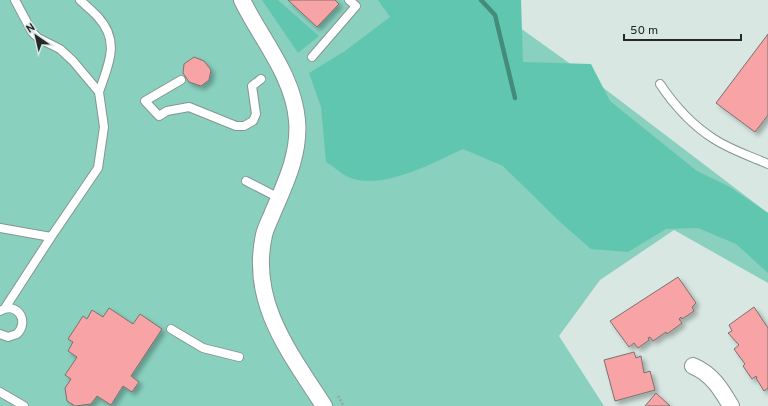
<svg xmlns="http://www.w3.org/2000/svg" width="768" height="406" font-family="Overpass,sans-serif">
<style>
.green{fill:#89d0bf}
.forest{fill:#61c6b0}
.lines{fill:none;stroke-linecap:round;stroke-linejoin:round}
.stream{stroke:#438c7c;stroke-width:4.5}
.building{fill:#f8a3a5;stroke:#7d706f;filter:url(#shadow)}
.lane-casing{stroke:#879591;stroke-width:10}
.street-casing{stroke:#879591;stroke-width:18}
.path{stroke:#99a4a0;stroke-width:2.5;stroke-dasharray:2 2;stroke-linecap:butt}
.lane{stroke:#fff;stroke-width:8}
.street{stroke:#fff;stroke-width:16}
</style>
<defs>
<filter id="shadow"><feDropShadow dx="3.5" dy="3.5" stdDeviation="2" flood-color="#0004"/></filter>
</defs>
<rect width="100%" height="100%" fill="#d8e7e2"/>
<path class="green" d="M 0,0 L 481,0 L 597,83 L 768,213 L 768,283 L 674,230 L 600,280 L 559,336 L 604,406 L 0,406 Z"/>
<path class="forest" d="M 262,0 L 278,0 L 319,36 L 298,53 Z
M 378,0 L 521,0 L 523,62 L 591,64 L 610,101 L 697,171 L 730,187 L 768,213 L 768,273 L 736,244 L 698,228 L 666,229 L 628,252 L 591,249 L 559,221 L 503,166 L 463,149 C 432,163 380,193 346,176 C 339,172 333,166 326,162 L 321,107 L 309,73 L 345,51 L 390,17 Z"/>
<g class="lines">
<path class="stream" d="M 481,0 L 495,15 L 515,98"/>
</g>
<path class="building" d="M 288,0 L 335,0 L 339,4 L 317,27 Z
M 768,34 L 768,115 L 755,132 L 716,103 Z
M 194,57 L 204,61 L 211,70 L 209,80 L 201,86 L 189,82 L 183,73 L 184,64 Z
M 678,277 L 696,303 L 692,307 L 694,311 L 682,319 L 681,317 L 679,319 L 682,323 L 667,334 L 666,332 L 653,341 L 650,337 L 648,338 L 649,340 L 638,348 L 634,343 L 629,347 L 610,321 Z
M 754,307 L 768,328 L 768,388 L 764,391 L 756,378 L 757,378 L 756,376 L 752,379 L 743,366 L 745,364 L 734,349 L 739,345 L 728,333 L 732,331 L 729,325 Z
M 109,308 L 133,324 L 140,314 L 162,329 L 131,376 L 139,382 L 132,392 L 123,386 L 111,405 L 97,396 L 91,404 L 75,406 L 67,401 L 65,388 L 71,379 L 65,375 L 77,357 L 68,351 L 73,342 L 68,339 L 83,316 L 87,319 L 92,310 L 103,317 Z
M 634,352 L 636,358 L 641,356 L 644,373 L 650,371 L 655,390 L 615,401 L 604,360 Z
M 656,393 L 670,406 L 645,406 Z"/>
<g class="lines">
<defs>
<path id="lane" d="M 80,0 C 86,6 93,11 98,17 C 121,42 108,65 99,92
M 312,57 L 356,6 L 349,0
M 181,80 L 145,101 L 159,116 L 167,111 L 189,107 L 236,126 L 244,126 L 253,121 L 256,114 L 252,86 L 261,79
M 660,84 C 674,105 692,125 714,139 C 731,150 750,156 768,164
M 246,181 L 279,198
M 0,228 L 51,237 L 98,168 L 104,127 L 99,92 L 73,61 L 60,49 L 38,38 L 32,32 L 15,0
M 5,308 L 51,237
M 0,311 C 17,301 30,321 17,334 L 8,337 L 0,334
M 171,329 L 203,348 L 239,357
M 0,392 L 24,406"/>
<path id="street" d="M 242,0 C 261,39 293,75 297,120 C 300,153 286,182 273,212 C 270,220 266,227 264,235 C 249,302 290,353 324,406
M 693,366 C 712,374 721,389 731,406"/>
</defs>
<use href="#lane" class="lane-casing"/>
<use href="#street" class="street-casing"/>
<path class="path" d="M 338,396 L 344,406"/>
<use href="#lane" class="lane"/>
<use href="#street" class="street"/>
</g>
<g transform="translate(36 36) rotate(326)" stroke="#d8e7e2" stroke-width="3" paint-order="stroke">
<path d="M0-3L7 15L0 10L-7 15Z" fill="#242928"/>
<text y="-6" font-size="11" font-weight="bold" text-anchor="middle" fill="#242928">N</text>
</g>
<path d="M624 34v6h117v-6" fill="none" stroke="#242928" stroke-width="2"/>
<text x="630" y="34" font-size="12" fill="#242928" stroke="#d8e7e2" stroke-width="3" paint-order="stroke">50 m</text>
</svg>
